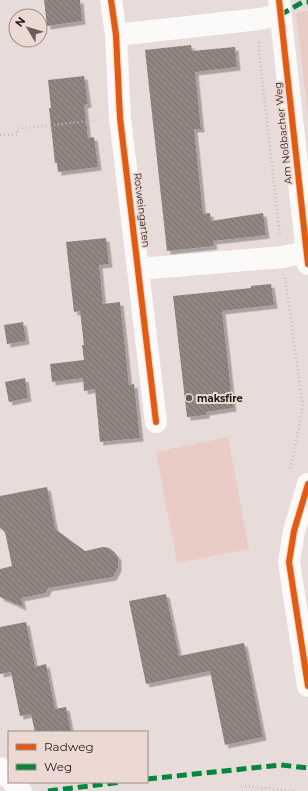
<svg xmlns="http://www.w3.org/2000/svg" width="308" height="791" font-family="Montserrat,sans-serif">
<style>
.green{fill:#e9ccc5}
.building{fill:url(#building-back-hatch);filter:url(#shadow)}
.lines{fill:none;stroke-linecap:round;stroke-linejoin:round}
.path{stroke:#c1bebd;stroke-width:2.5;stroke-dasharray:1 3;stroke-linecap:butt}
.minor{stroke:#fbfaf9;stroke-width:22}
.quiet{stroke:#00873e;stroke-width:5;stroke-dasharray:10 5;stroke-linecap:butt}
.cycleway-casing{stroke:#edd9d4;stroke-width:8}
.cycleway{stroke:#e8590c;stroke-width:6}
.poi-dot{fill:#665e5c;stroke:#edd9d4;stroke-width:1.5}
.labels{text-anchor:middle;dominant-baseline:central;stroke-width:4;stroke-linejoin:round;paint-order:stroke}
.street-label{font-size:10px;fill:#201a18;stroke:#edd9d4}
.poi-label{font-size:10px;font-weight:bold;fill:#201a18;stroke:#edd9d4;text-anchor:start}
</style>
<defs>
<pattern id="building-back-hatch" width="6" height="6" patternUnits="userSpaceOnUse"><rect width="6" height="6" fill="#928683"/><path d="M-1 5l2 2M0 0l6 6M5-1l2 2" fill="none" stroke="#776d6a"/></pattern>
<filter id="shadow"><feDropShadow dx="3.5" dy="3.5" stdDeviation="0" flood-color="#0004"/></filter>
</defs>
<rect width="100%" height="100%" fill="#e7dcda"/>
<path class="green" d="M 308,11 L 308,117 L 296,13 Z
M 228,437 L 249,549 L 177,563 L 156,452 Z"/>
<path class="building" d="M 44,0 L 80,0 L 82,21 L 47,26 Z
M 191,45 L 192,51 L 235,47 L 237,67 L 195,72 L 201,129 L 194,129 L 203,214 L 210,213 L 211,221 L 263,213 L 266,235 L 213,241 L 214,246 L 167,251 L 145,50 Z
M 84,76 L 88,104 L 84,105 L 88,138 L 94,137 L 98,167 L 58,172 L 57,163 L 55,163 L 49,108 L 51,108 L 48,80 Z
M 106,238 L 109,264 L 99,265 L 103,304 L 120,302 L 129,385 L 134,384 L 140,438 L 100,442 L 95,389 L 84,391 L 83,378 L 52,382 L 50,364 L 84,360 L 82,345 L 84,345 L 80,311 L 74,312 L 66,242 Z
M 271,284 L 274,305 L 222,311 L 233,408 L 206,412 L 206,415 L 187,417 L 173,296 L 251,288 L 251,286 Z
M 23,322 L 26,341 L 7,344 L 4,325 Z
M 25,378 L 28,398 L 9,402 L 5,382 Z
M 47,487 L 55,529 L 85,551 L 103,547 L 109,548 L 114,552 L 118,557 L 118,568 L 113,577 L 48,588 L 46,593 L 21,598 L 23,607 L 0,597 L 0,569 L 12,566 L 5,532 L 0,528 L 0,496 Z
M 166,594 L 179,656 L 244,643 L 263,737 L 225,745 L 210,671 L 146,684 L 129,601 Z
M 26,622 L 35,667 L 46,664 L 55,709 L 66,707 L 71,732 L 35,732 L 31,714 L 20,716 L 11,672 L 0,674 L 0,627 Z"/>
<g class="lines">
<path class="path" d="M 259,42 L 259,52 L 280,235
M 0,135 L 17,135 L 17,129 L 98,120
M 285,278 L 303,406 L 290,470
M 241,786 L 295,791"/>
<path class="minor" d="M 111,0 L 116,35 L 120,118 L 156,422
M 279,0 L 308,264
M 116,35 L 259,19 L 280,15
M 139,269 L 283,257 L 306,252
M 308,484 L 294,531 L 289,562 L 308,686
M 0,768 L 9,778
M 13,782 L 21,791"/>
<path class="quiet" d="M 280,15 L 303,2 L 308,2
M 147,779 L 281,765 L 308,768
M 48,791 L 122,782"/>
<defs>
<path id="cycleway" d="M 111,0 L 116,35 L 120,118 L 156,422
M 279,0 L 308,264
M 308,484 L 294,531 L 289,562 L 308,686"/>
</defs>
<use href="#cycleway" class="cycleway-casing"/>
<use href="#cycleway" class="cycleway"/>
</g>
<circle class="poi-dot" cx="189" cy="398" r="4"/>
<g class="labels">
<g class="street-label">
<text transform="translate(283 133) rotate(-96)">Am Noßbacher Weg</text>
<text transform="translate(142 210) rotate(83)">Rotweingarten</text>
</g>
<g class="poi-label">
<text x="197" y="398">maksfire</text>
</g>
</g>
<rect x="8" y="731" width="140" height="52" fill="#edd9d4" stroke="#9b8d89"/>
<rect x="16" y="744" width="20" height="6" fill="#e8590c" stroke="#9b8d89"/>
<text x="44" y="751" font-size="12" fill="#201a18">Radweg</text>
<rect x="16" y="764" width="20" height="6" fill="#00873e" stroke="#9b8d89"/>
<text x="44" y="771" font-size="12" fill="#201a18">Weg</text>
<g transform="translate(28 28) rotate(308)"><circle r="19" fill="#edd9d4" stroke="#9b8d89"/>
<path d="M0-3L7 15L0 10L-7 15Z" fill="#665e5c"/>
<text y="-6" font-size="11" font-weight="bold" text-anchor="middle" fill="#201a18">N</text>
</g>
</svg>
